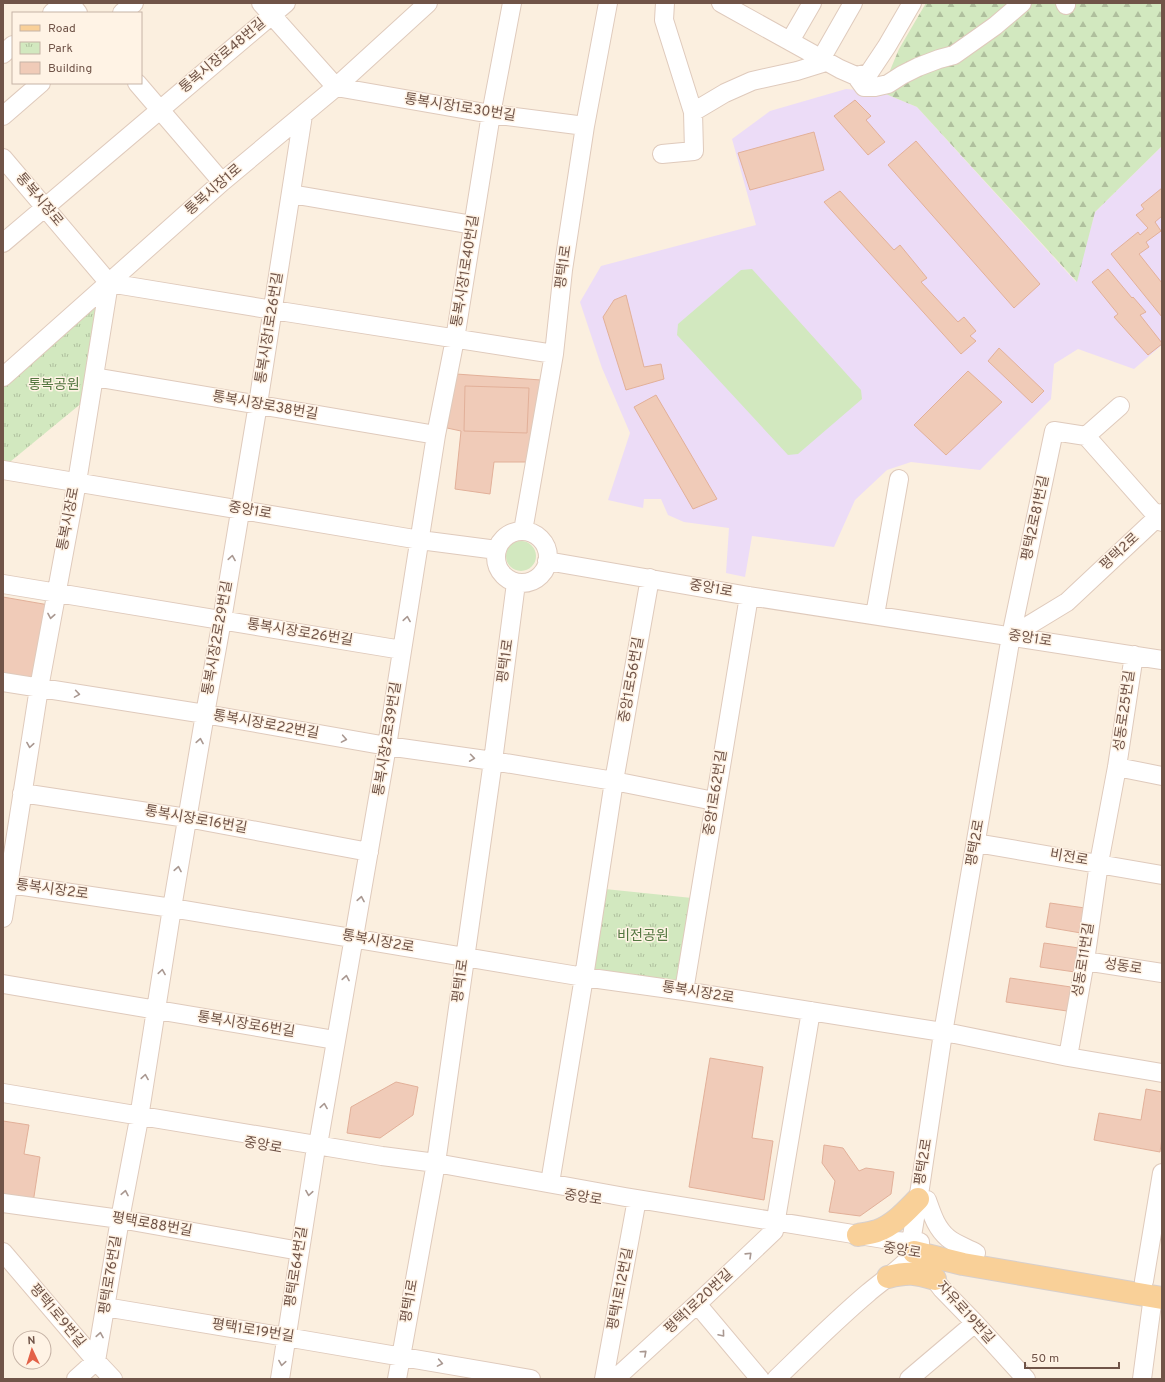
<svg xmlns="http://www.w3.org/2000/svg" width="1165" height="1382" font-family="Overpass,'Noto Sans KR',sans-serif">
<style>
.education{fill:#ecdcf7}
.grass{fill:#d2e8bf}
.forest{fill:url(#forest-firs)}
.park{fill:url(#park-tufts)}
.building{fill:#f0cbb8;stroke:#e2b099}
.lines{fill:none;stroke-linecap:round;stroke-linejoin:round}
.minor-casing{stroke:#dfcabc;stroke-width:20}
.major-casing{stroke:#d7cfcc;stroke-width:24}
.minor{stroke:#fff;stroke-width:18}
.major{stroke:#f9d098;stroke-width:22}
.oneway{stroke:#a99891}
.labels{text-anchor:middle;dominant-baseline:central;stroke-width:3;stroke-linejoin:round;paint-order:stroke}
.street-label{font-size:14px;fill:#705448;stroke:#fff3e5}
.park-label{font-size:14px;fill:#547741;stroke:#fff3e5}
</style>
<defs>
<pattern id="forest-firs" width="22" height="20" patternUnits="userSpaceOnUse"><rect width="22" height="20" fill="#d2e8bf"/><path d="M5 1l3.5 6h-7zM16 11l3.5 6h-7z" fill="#afbf9d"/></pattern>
<pattern id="park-tufts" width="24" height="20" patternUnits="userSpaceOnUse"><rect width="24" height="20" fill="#d2e8bf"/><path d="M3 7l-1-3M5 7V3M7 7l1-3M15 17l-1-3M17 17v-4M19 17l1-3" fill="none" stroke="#afbf9d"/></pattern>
</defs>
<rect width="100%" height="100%" fill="#fbefdf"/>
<path class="education" d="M 846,89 L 881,92 L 917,107 L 1076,282 L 1095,212 L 1162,146 L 1162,345 L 1134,369 L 1078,349 L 1054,364 L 1051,399 L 980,470 L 911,462 L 887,470 L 855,500 L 834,547 L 752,536 L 745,577 L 726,573 L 729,528 L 684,522 L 668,515 L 661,499 L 644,499 L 643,508 L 608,500 L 630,433 L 602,368 L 580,302 L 601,266 L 756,225 L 732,139 L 770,111 Z"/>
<path class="grass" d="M 752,269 L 861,390 L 862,399 L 798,454 L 788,455 L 677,335 L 678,324 L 741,270 Z
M506 556a15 15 0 1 1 30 0a15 15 0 1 1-30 0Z"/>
<path class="forest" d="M 926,3 L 1162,3 L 1162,146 L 1095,212 L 1077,282 L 917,107 L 881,92 L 899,49 Z"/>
<path class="park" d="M 103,301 L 83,402 L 5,466 L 3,465 L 3,387 Z
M 605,889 L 692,898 L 681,985 L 593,972 Z"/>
<path class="building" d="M 855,100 L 871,116 L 866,120 L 885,142 L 868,155 L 834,116 Z
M 814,132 L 824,170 L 750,190 L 738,153 Z
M 916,141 L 1040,284 L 1014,308 L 888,165 Z
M 1162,188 L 1162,216 L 1155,222 L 1161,231 L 1146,242 L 1149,247 L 1139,254 L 1162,283 L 1162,317 L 1111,254 L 1138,232 L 1140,235 L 1148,228 L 1136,215 L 1144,209 L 1141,205 Z
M 840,191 L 894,250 L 900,245 L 927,278 L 921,282 L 958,322 L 964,317 L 976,331 L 970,336 L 976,341 L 961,354 L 824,202 Z
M 1108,269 L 1132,298 L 1133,297 L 1146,312 L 1140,315 L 1162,343 L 1162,344 L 1148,355 L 1114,317 L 1118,314 L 1092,282 Z
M 626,295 L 644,367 L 661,364 L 664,379 L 626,390 L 603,317 L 614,300 Z
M 999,348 L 1044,391 L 1032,403 L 988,361 Z
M 968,371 L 1002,402 L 946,455 L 914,425 Z
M 456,374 L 541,380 L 530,462 L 494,462 L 490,494 L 455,489 L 461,431 L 447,428 Z
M 465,386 L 529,388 L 527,433 L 464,431 Z
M 656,395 L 717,499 L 693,509 L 634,407 Z
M 3,597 L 49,605 L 35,684 L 3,678 Z
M 1050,903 L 1085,908 L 1081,933 L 1046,927 Z
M 1044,943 L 1079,948 L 1075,972 L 1040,967 Z
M 1010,978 L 1071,987 L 1067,1011 L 1006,1002 Z
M 710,1058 L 763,1067 L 752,1138 L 773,1141 L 764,1200 L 689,1187 Z
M 396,1082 L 418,1087 L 413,1115 L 380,1138 L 347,1133 L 351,1107 Z
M 1146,1089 L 1162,1092 L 1162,1138 L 1160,1152 L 1094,1140 L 1099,1113 L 1141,1120 Z
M 3,1121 L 29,1125 L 24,1154 L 40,1157 L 33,1203 L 3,1198 Z
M 824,1145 L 843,1148 L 859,1171 L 866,1168 L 894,1172 L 891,1194 L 860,1216 L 829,1212 L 835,1181 L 822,1163 Z"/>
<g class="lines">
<defs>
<path id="minor" d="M 70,3 L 78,13
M 261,3 L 336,87
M 721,3 L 840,69 L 856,76
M 1065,3 L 1066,5
M 52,13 L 64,3
M 122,13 L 134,3
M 790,41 L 812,3
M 3,54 L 13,45
M 821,59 L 853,3
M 856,76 L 864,87 L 875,87 L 888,84 L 902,75 L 918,67 L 939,59 L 954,55 L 995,26 L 1022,3
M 856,76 L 869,73 L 887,46 L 912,3
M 137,83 L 222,182
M 336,87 L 491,114 L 585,126
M 693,112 L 725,93 L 752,81 L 797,71 L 826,62
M 3,116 L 41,83
M 662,154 L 694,151 L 693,112 L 664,20 L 665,3
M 3,158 L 109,283 L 77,482 L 39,688 L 3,918
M 291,194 L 473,225
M 3,243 L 286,3
M 109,283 L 273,310 L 554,354
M 3,377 L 222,182 L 336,87 L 428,3
M 94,377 L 436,435
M 1086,436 L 1120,406
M 3,470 L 420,540 L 497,550
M 523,531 L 554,354 L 563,270 L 585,126 L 608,3
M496 557a26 26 0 1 1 52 0a26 26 0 1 1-52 0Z
M 547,561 L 749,596 L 1162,660
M 3,584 L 402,650
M 875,615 L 899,479
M 1011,636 L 1067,602 L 1162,513
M 3,682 L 205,714 L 387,746 L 493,761 L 614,781 L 714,801
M 1117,767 L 1162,776
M 22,793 L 187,818 L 369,852
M 976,843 L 1162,875
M 3,883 L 172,908 L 584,977 L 684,991 L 955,1034 L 1068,1057 L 1162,1073
M 1085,961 L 1162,973
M 3,984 L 335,1040
M 684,991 L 749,596
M 1068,1057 L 1085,961 L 1099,863 L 1117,767 L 1134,655
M 3,1093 L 382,1156 L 436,1163 L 625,1197 L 896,1241 L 920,1243
M 318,1145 L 387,746 L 436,435 L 455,339 L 491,114 L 512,3
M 550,1183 L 584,977 L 614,781 L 650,578
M 927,1200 C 932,1214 936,1228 948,1238 C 955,1244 967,1248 976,1253
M 3,1203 L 120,1219 L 300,1251
M 3,1252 L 96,1361 L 113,1379
M 1144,1281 L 1162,1173
M 697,1304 L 760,1379
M 105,1307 L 286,1337 L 531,1379
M 76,1379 L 96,1361 L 120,1219 L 138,1124 L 172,908 L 205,714 L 222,620 L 258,404 L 303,115
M 280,1379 L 315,1154
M 397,1379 L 436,1163 L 493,761 L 516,583
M 604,1379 L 637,1199
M 615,1379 L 697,1304 L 774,1231 L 811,1011
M 776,1379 C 806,1350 836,1320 868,1293 C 884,1279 912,1262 920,1242
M 909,1379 L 975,1323
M 1026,1379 L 975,1323 L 942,1289 L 914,1252 L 911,1242 L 920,1188 L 943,1033 L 1011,636 L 1054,431 L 1086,436 L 1162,522
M 1142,1379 L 1153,1296"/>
<path id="major" d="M 858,1235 C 864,1234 872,1233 877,1231 C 894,1225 906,1211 918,1199
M 914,1252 L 963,1264 L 1162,1298
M 888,1277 C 909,1272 914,1273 935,1279"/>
</defs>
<use href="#minor" class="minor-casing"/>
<use href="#major" class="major-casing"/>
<use href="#minor" class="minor"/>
<use href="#major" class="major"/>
</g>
<defs><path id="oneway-chevron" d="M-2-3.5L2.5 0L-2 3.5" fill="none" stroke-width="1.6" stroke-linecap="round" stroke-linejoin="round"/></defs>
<g class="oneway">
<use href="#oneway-chevron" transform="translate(232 558) rotate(-81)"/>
<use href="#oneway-chevron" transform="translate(51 616) rotate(100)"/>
<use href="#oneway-chevron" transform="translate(407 619) rotate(-81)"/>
<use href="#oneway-chevron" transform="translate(77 694) rotate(9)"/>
<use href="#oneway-chevron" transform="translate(344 739) rotate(10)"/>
<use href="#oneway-chevron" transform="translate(200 741) rotate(-80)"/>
<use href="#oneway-chevron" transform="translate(30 745) rotate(99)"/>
<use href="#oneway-chevron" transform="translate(472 758) rotate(8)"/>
<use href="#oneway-chevron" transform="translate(178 869) rotate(-80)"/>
<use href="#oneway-chevron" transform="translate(361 899) rotate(-80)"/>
<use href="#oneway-chevron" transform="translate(162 972) rotate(-81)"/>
<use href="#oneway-chevron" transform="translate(346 978) rotate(-80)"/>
<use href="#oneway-chevron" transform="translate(145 1077) rotate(-81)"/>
<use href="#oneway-chevron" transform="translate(324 1106) rotate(-81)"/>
<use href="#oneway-chevron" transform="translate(125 1193) rotate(-79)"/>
<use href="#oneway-chevron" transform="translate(309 1193) rotate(99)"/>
<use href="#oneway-chevron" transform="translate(749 1255) rotate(-44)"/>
<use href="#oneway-chevron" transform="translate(722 1334) rotate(50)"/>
<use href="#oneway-chevron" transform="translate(100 1335) rotate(-80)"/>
<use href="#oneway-chevron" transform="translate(644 1353) rotate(-42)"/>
<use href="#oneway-chevron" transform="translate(282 1363) rotate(99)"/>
<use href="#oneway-chevron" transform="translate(440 1363) rotate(10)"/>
</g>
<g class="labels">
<g class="street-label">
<text transform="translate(223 56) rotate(-40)">통복시장로48번길</text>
<text transform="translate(460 108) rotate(9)">통복시장1로30번길</text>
<text transform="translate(214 190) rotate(-41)">통복시장1로</text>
<text transform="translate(39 200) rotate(50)">통복시장로</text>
<text transform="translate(564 267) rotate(-82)">평택1로</text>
<text transform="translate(466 271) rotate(-81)">통복시장1로40번길</text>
<text transform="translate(270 328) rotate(-81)">통복시장1로26번길</text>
<text transform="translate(265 406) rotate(10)">통복시장로38번길</text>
<text transform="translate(250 511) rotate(10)">중앙1로</text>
<text transform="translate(1036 518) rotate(-78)">평택2로81번길</text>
<text transform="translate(69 519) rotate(-79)">통복시장로</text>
<text transform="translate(1120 552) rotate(-43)">평택2로</text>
<text transform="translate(711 589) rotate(10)">중앙1로</text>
<text transform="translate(300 633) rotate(9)">통복시장로26번길</text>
<text transform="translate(218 638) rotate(-80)">통복시장2로29번길</text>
<text transform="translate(1030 639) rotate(9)">중앙1로</text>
<text transform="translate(506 661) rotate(-82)">평택1로</text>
<text transform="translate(632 680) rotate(-80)">중앙1로56번길</text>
<text transform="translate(1125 711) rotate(-82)">성동로25번길</text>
<text transform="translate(266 725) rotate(10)">통복시장로22번길</text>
<text transform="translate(388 739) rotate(-81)">통복시장2로39번길</text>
<text transform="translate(716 793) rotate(-81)">중앙1로62번길</text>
<text transform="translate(196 820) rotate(10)">통복시장로16번길</text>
<text transform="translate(976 843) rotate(-80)">평택2로</text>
<text transform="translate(1069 858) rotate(10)">비전로</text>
<text transform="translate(52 890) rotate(8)">통복시장2로</text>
<text transform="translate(378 942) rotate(10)">통복시장2로</text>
<text transform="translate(1084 960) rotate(-81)">성동로11번길</text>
<text transform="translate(1123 967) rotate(9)">성동로</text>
<text transform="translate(461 981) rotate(-82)">평택1로</text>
<text transform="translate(698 993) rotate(9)">통복시장2로</text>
<text transform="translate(246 1025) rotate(9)">통복시장로6번길</text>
<text transform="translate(263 1146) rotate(10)">중앙로</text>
<text transform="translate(924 1162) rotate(-81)">평택2로</text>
<text transform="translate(583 1198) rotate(9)">중앙로</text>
<text transform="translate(152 1225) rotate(10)">평택로88번길</text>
<text transform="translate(902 1251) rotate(9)">중앙로</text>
<text transform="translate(297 1267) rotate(-81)">평택로64번길</text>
<text transform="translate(111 1275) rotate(-81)">평택로76번길</text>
<text transform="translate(621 1289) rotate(-79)">평택1로12번길</text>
<text transform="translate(410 1301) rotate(-80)">평택1로</text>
<text transform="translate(699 1302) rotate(-43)">평택1로20번길</text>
<text transform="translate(965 1313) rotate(48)">자유로19번길</text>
<text transform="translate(57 1316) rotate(50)">평택1로9번길</text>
<text transform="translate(253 1331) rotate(9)">평택1로19번길</text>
</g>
<g class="park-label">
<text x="54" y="385">통복공원</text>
<text x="643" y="936">비전공원</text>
</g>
</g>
<rect width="1165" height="1382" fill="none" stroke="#705448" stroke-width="8"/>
<rect x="12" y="12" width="130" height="72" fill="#fff3e5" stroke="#c6b3a6"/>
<rect x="20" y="25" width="20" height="6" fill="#f9d098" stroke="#c6b3a6"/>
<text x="48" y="32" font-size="12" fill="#705448">Road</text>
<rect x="20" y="42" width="20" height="12" fill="url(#park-tufts)" stroke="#c6b3a6"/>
<text x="48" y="52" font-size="12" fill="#705448">Park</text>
<rect x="20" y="62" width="20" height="12" fill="#f0cbb8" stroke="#c6b3a6"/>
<text x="48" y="72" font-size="12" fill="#705448">Building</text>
<g transform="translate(32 1350) rotate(356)"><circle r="19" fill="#fff3e5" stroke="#c6b3a6"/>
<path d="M0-3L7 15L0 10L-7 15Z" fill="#e36147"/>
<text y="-6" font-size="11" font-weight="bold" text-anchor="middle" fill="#705448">N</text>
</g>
<path d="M1025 1362v6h94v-6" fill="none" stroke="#705448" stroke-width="2"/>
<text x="1031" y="1362" font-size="12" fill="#705448" stroke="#fff3e5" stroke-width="3" paint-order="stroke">50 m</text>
</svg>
